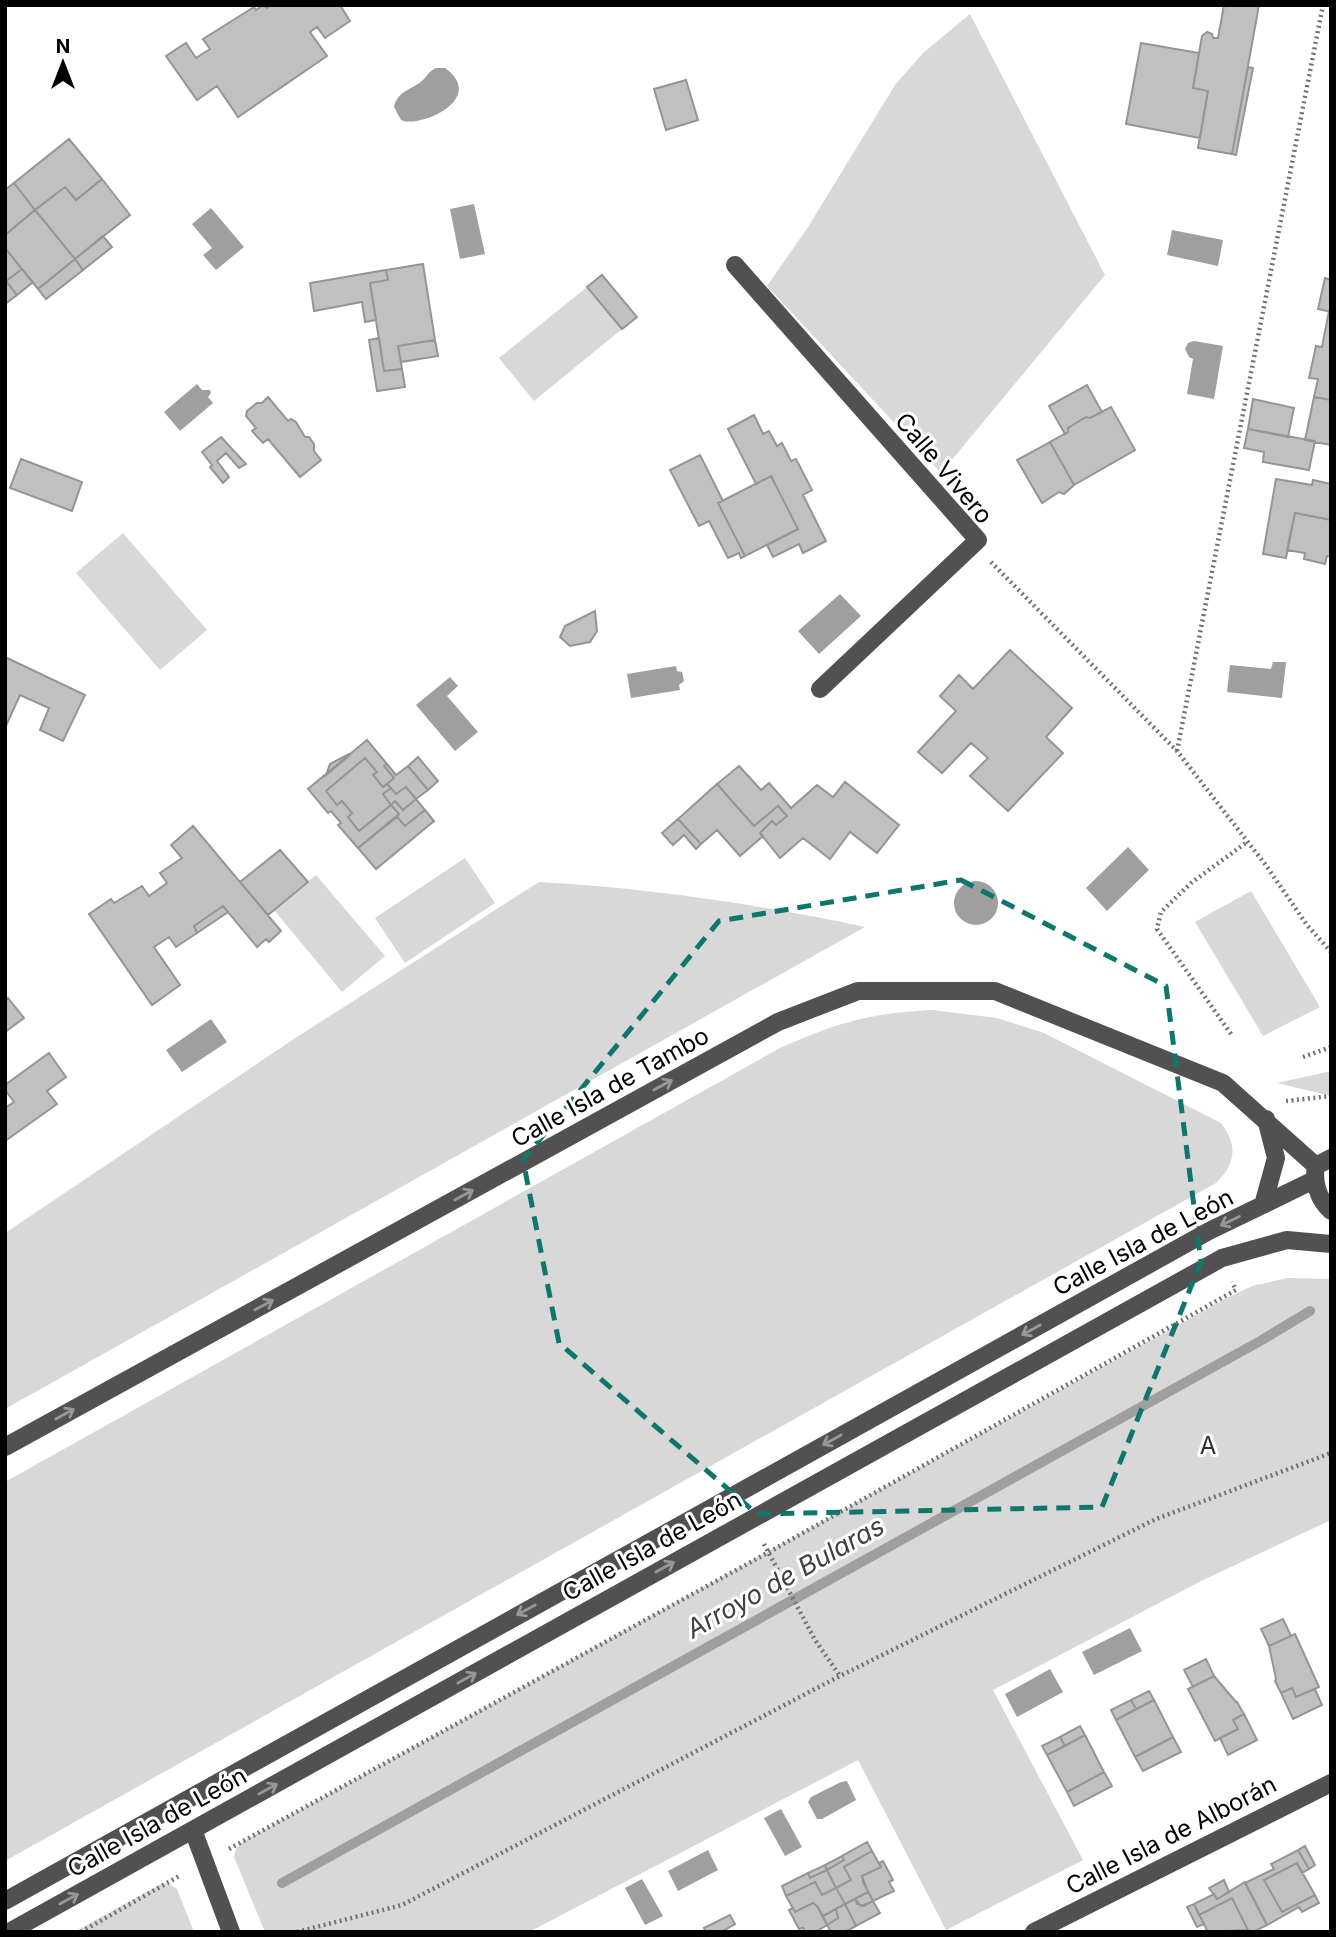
<svg xmlns="http://www.w3.org/2000/svg" width="1336" height="1937" font-family="Inter,sans-serif">
<style>
.green{fill:#d8d8d8}
.water{fill:#9f9f9f}
.lines{fill:none;stroke-linecap:round;stroke-linejoin:round}
.stream{stroke:#9f9f9f;stroke-width:10}
.building{fill:#c0c0c0;stroke:#959595;stroke-width:2}
.path{stroke:#737373;stroke-width:4.5;stroke-dasharray:2 3.5;stroke-linecap:butt}
.minor{stroke:#515151;stroke-width:18}
.oneway{stroke:#979797}
.marked{fill:none;stroke:#0f766e;stroke-width:5;stroke-dasharray:14 9;stroke-linejoin:round}
.labels{text-anchor:middle;dominant-baseline:central;stroke-width:6;stroke-linejoin:round;paint-order:stroke}
.street-label{font-size:24px;fill:#000;stroke:#fff}
.park-label{font-size:24px;fill:#2f2f2f;stroke:#fff}
.water-label{font-size:26px;font-style:italic;fill:#404040;stroke:#fff}
</style>
<rect width="100%" height="100%" fill="#fff"/>
<path class="green" d="M 970,14 L 1105,275 L 941,473 L 767,286 L 808,227 L 895,85 L 923,53 Z
M 587,287 L 622,329 L 534,401 L 499,358 Z
M 123,533 L 207,630 L 160,670 L 76,573 Z
M 465,858 L 495,903 L 405,963 L 375,918 Z
M 316,875 L 385,956 L 342,992 L 274,910 Z
M 539,882 C 649,888 757,904 865,927 L 5,1409 L 5,1233 L 297,1037 Z
M 1251,891 L 1320,1007 L 1263,1036 L 1195,922 Z
M 932,1010 L 997,1018 L 1044,1033 L 1221,1123 C 1238,1145 1236,1164 1216,1183 L 5,1861 L 5,1482 L 780,1048 C 836,1023 870,1013 932,1010 Z
M 1331,1071 L 1331,1096 L 1277,1083 L 1327,1072 Z
M 1287,1278 L 1331,1279 L 1331,1520 L 1201,1581 L 993,1690 L 1083,1860 L 946,1930 L 858,1760 L 529,1932 L 265,1932 L 234,1857 L 236,1849 L 242,1842 L 1225,1299 L 1252,1286 Z
M 163,1883 L 171,1885 L 177,1889 L 194,1932 L 74,1932 Z"/>
<path class="water" d="M 436,68 L 445,68 C 488,99 419,129 401,120 L 394,107 C 397,91 412,90 423,80 C 428,75 429,71 436,68 Z
M 474,204 L 485,254 L 460,259 L 450,209 Z
M 211,208 L 244,247 L 216,270 L 203,255 L 212,248 L 192,224 Z
M 1172,230 L 1223,240 L 1218,266 L 1167,255 Z
M 1194,341 L 1223,346 L 1214,399 L 1187,394 L 1193,359 L 1189,357 L 1185,349 L 1188,343 Z
M 197,384 L 202,390 L 210,390 L 211,393 L 208,397 L 213,403 L 180,431 L 164,412 Z
M 840,594 L 861,616 L 819,654 L 798,631 Z
M 1273,662 L 1286,662 L 1282,698 L 1227,692 L 1230,665 L 1271,669 Z
M 676,666 L 677,671 L 682,672 L 684,681 L 679,685 L 680,690 L 631,698 L 627,674 Z
M 450,677 L 458,686 L 447,696 L 478,732 L 455,751 L 416,705 Z
M 1128,847 L 1149,870 L 1107,911 L 1086,888 Z
M954 903a22 22 0 1 1 44 0a22 22 0 1 1-44 0Z
M 211,1019 L 227,1042 L 182,1072 L 166,1050 Z
M 1130,1628 L 1142,1651 L 1094,1675 L 1082,1652 Z
M 1050,1669 L 1063,1692 L 1017,1717 L 1005,1694 Z
M 847,1781 L 856,1800 L 822,1819 L 817,1819 L 808,1802 L 811,1797 L 841,1782 Z
M 781,1809 L 802,1847 L 785,1856 L 764,1818 Z
M 708,1850 L 718,1870 L 678,1891 L 668,1871 Z
M 642,1879 L 663,1916 L 645,1925 L 625,1888 Z"/>
<g class="lines">
<path class="stream" d="M 282,1883 L 1262,1340 L 1310,1311"/>
</g>
<path class="building" d="M 263,5 L 267,8 L 270,5 L 340,5 L 350,21 L 325,38 L 317,27 L 310,32 L 327,56 L 238,117 L 217,86 L 197,100 L 166,56 L 186,43 L 196,58 L 210,49 L 203,39 L 254,7 L 256,10 Z
M 1224,5 L 1259,5 L 1232,154 L 1198,148 L 1208,91 L 1193,88 L 1202,36 L 1207,32 L 1212,34 L 1213,38 L 1218,38 Z
M 1141,43 L 1199,53 L 1193,88 L 1208,91 L 1200,138 L 1126,124 Z
M 1248,67 L 1253,68 L 1236,155 L 1232,154 Z
M 686,80 L 698,120 L 666,130 L 654,89 Z
M 69,139 L 102,179 L 76,200 L 65,187 L 35,210 L 14,183 Z
M 102,179 L 130,215 L 75,259 L 35,210 L 65,187 L 76,200 Z
M 14,183 L 35,210 L 5,235 L 5,190 Z
M 35,210 L 75,259 L 38,289 L 5,248 L 5,235 Z
M 103,236 L 112,247 L 83,270 L 75,259 Z
M 5,248 L 22,269 L 6,281 L 5,280 Z
M 75,259 L 83,270 L 46,299 L 38,289 Z
M 423,264 L 435,340 L 398,346 L 402,369 L 384,371 L 370,283 L 388,280 L 386,270 Z
M 22,269 L 33,282 L 17,295 L 6,281 Z
M 386,270 L 388,280 L 370,283 L 376,320 L 365,322 L 362,302 L 314,311 L 310,283 Z
M 602,275 L 637,317 L 622,329 L 587,287 Z
M 1325,278 L 1331,280 L 1331,312 L 1318,309 Z
M 5,280 L 17,295 L 5,304 Z
M 1329,311 L 1331,312 L 1331,400 L 1314,397 L 1318,379 L 1309,378 L 1316,346 L 1322,347 Z
M 379,338 L 384,371 L 402,369 L 405,387 L 377,391 L 369,340 Z
M 435,340 L 438,356 L 401,362 L 398,346 Z
M 1087,385 L 1102,412 L 1090,418 L 1086,417 L 1068,428 L 1068,432 L 1065,434 L 1049,406 Z
M 268,397 L 288,421 L 291,419 L 296,422 L 305,437 L 309,437 L 314,444 L 314,451 L 321,460 L 300,477 L 268,439 L 263,443 L 252,431 L 256,428 L 246,416 L 247,411 L 257,403 L 262,403 Z
M 1314,397 L 1331,400 L 1331,445 L 1305,440 Z
M 1253,399 L 1294,408 L 1288,437 L 1248,429 Z
M 1111,407 L 1135,450 L 1074,485 L 1050,442 L 1068,432 L 1068,428 L 1086,417 L 1090,418 Z
M 754,415 L 763,434 L 769,431 L 777,446 L 782,443 L 791,461 L 796,459 L 812,490 L 803,495 L 826,541 L 803,553 L 799,544 L 773,557 L 767,545 L 798,529 L 771,476 L 756,484 L 728,429 Z
M 1248,429 L 1315,441 L 1309,470 L 1263,462 L 1264,452 L 1244,448 Z
M 221,437 L 246,464 L 239,468 L 226,453 L 217,461 L 229,477 L 223,483 L 210,467 L 212,465 L 202,452 Z
M 1050,442 L 1074,485 L 1064,494 L 1059,492 L 1042,503 L 1017,460 Z
M 700,455 L 723,501 L 718,503 L 745,556 L 741,558 L 739,553 L 728,558 L 709,521 L 699,526 L 670,470 Z
M 21,459 L 82,482 L 72,511 L 10,488 Z
M 771,476 L 798,529 L 745,556 L 718,503 Z
M 1276,479 L 1312,485 L 1313,480 L 1331,484 L 1331,520 L 1295,513 L 1286,558 L 1263,554 Z
M 1295,513 L 1331,520 L 1331,556 L 1327,556 L 1325,564 L 1304,559 L 1305,553 L 1287,550 Z
M 595,611 L 597,631 L 590,642 L 570,646 L 560,637 L 565,626 Z
M 1010,650 L 1072,708 L 1046,737 L 1063,753 L 1008,811 L 970,776 L 988,758 L 971,743 L 942,773 L 918,752 L 956,711 L 940,696 L 959,675 L 973,689 Z
M 5,657 L 85,695 L 63,741 L 40,730 L 49,708 L 20,695 L 5,728 Z
M 367,740 L 387,764 L 384,766 L 394,778 L 383,787 L 373,775 L 377,772 L 365,758 L 326,791 L 337,805 L 342,801 L 352,813 L 348,817 L 359,831 L 391,805 L 399,814 L 358,848 L 338,825 L 341,823 L 331,811 L 328,813 L 308,789 Z
M 349,754 L 350,755 L 326,775 L 330,764 Z
M 418,757 L 438,781 L 428,790 L 408,766 Z
M 365,758 L 377,772 L 373,775 L 383,787 L 387,784 L 391,788 L 383,794 L 391,805 L 359,831 L 348,817 L 352,813 L 342,801 L 337,805 L 326,791 Z
M 387,764 L 396,775 L 408,766 L 428,790 L 416,799 L 406,787 L 396,794 L 387,784 L 394,778 L 384,766 Z
M 739,766 L 761,790 L 769,783 L 791,808 L 817,785 L 833,797 L 845,782 L 899,825 L 877,853 L 850,832 L 830,859 L 803,838 L 780,858 L 760,833 L 772,821 L 776,825 L 787,816 L 778,806 L 754,826 L 717,784 Z
M 717,784 L 754,826 L 778,806 L 787,816 L 776,825 L 772,821 L 760,833 L 763,836 L 740,856 L 717,830 L 701,844 L 678,819 Z
M 406,787 L 416,799 L 403,810 L 395,801 L 391,805 L 383,794 L 391,788 L 396,794 Z
M 416,799 L 425,810 L 405,826 L 397,817 L 399,814 L 391,805 L 395,801 L 403,810 Z
M 425,810 L 434,821 L 376,869 L 358,848 L 397,817 L 405,826 Z
M 678,819 L 701,844 L 696,849 L 684,835 L 673,845 L 662,833 Z
M 193,826 L 281,931 L 269,942 L 266,939 L 257,947 L 223,906 L 194,926 L 197,933 L 176,947 L 169,937 L 154,947 L 180,985 L 152,1005 L 89,914 L 111,899 L 114,903 L 142,886 L 149,896 L 167,883 L 160,873 L 182,858 L 171,845 Z
M 280,850 L 308,882 L 268,915 L 240,882 Z
M 223,906 L 228,912 L 197,933 L 194,926 Z
M 8,998 L 24,1018 L 5,1032 L 5,1001 Z
M 49,1053 L 66,1077 L 47,1091 L 57,1104 L 5,1141 L 5,1108 L 14,1102 L 5,1090 L 5,1085 Z
M 1283,1619 L 1291,1636 L 1269,1646 L 1261,1629 Z
M 1295,1634 L 1319,1687 L 1296,1697 L 1292,1688 L 1281,1693 L 1275,1681 L 1276,1679 L 1269,1646 Z
M 1206,1659 L 1214,1676 L 1193,1687 L 1184,1670 Z
M 1214,1676 L 1236,1702 L 1237,1702 L 1244,1714 L 1233,1720 L 1238,1729 L 1215,1741 L 1188,1689 Z
M 1292,1688 L 1296,1697 L 1315,1689 L 1322,1705 L 1293,1719 L 1281,1693 Z
M 1149,1691 L 1154,1700 L 1136,1709 L 1131,1700 Z
M 1131,1700 L 1136,1709 L 1116,1720 L 1111,1710 Z
M 1154,1700 L 1173,1737 L 1135,1757 L 1116,1720 Z
M 1244,1714 L 1257,1740 L 1228,1755 L 1220,1738 L 1238,1729 L 1233,1720 Z
M 1080,1726 L 1085,1735 L 1065,1746 L 1060,1737 Z
M 1085,1735 L 1104,1772 L 1067,1792 L 1047,1755 Z
M 1060,1737 L 1065,1746 L 1047,1755 L 1042,1746 Z
M 1173,1737 L 1181,1752 L 1143,1771 L 1135,1757 Z
M 1104,1772 L 1112,1786 L 1074,1806 L 1067,1792 Z
M 867,1842 L 872,1851 L 844,1867 L 851,1880 L 836,1888 L 827,1870 L 844,1860 L 842,1856 Z
M 1305,1846 L 1315,1865 L 1309,1869 L 1298,1850 Z
M 1298,1850 L 1309,1869 L 1302,1873 L 1297,1863 L 1264,1880 L 1282,1912 L 1315,1895 L 1319,1903 L 1302,1912 L 1299,1907 L 1267,1925 L 1245,1883 L 1274,1869 L 1271,1864 Z
M 872,1851 L 881,1867 L 862,1876 L 868,1892 L 845,1904 L 836,1888 L 851,1880 L 844,1867 Z
M 842,1856 L 844,1860 L 827,1870 L 825,1865 Z
M 883,1861 L 893,1880 L 889,1882 L 894,1891 L 873,1901 L 863,1882 L 862,1876 L 881,1867 L 879,1863 Z
M 1297,1863 L 1315,1895 L 1282,1912 L 1264,1880 Z
M 825,1865 L 827,1870 L 810,1878 L 808,1873 Z
M 827,1870 L 836,1888 L 822,1895 L 815,1882 L 786,1896 L 782,1886 L 808,1873 L 810,1878 Z
M 1224,1880 L 1229,1892 L 1217,1899 L 1209,1888 Z
M 815,1882 L 822,1895 L 836,1888 L 845,1904 L 823,1916 L 817,1906 L 813,1903 L 795,1912 L 786,1896 Z
M 1245,1882 L 1267,1925 L 1253,1932 L 1246,1932 L 1248,1930 L 1232,1898 L 1199,1915 L 1194,1904 L 1214,1894 L 1217,1899 Z
M 868,1892 L 873,1901 L 864,1906 L 857,1904 L 855,1899 Z
M 1232,1898 L 1248,1930 L 1208,1932 L 1199,1915 Z
M 855,1899 L 861,1906 L 873,1901 L 880,1913 L 856,1926 L 845,1904 Z
M 813,1903 L 817,1906 L 827,1925 L 815,1932 L 805,1932 L 803,1928 L 799,1929 L 789,1910 L 793,1908 L 795,1912 Z
M 845,1904 L 856,1926 L 845,1932 L 831,1932 L 827,1925 L 838,1918 L 836,1909 Z
M 1194,1904 L 1204,1924 L 1197,1927 L 1187,1907 Z
M 836,1909 L 838,1918 L 827,1925 L 823,1916 Z
M 730,1915 L 735,1924 L 721,1932 L 706,1932 L 704,1928 Z"/>
<g class="lines">
<path class="path" d="M 991,562 L 1177,751 L 1265,864 L 1307,925 L 1331,952
M 1177,751 L 1323,5
M 1231,1034 L 1157,929 L 1161,912 L 1191,883 L 1247,842
M 1303,1057 L 1331,1047
M 1286,1101 L 1331,1096
M 764,1544 L 815,1640 L 840,1676
M 229,1849 L 769,1552 L 1236,1290 L 1232,1282
M 81,1932 L 181,1875
M 297,1932 L 402,1905 L 840,1676 L 1156,1519 L 1331,1453"/>
<path class="minor" d="M 735,265 L 978,540 L 820,689
M 1331,1158 L 1316,1166 C 1313,1182 1318,1199 1331,1211
M 1263,1205 L 1276,1158 L 1266,1119
M 5,1447 L 778,1022 L 858,991 L 995,991 L 1223,1083 L 1316,1166
M 193,1830 L 231,1932
M 5,1901 L 1209,1231 L 1314,1180
M 9,1932 L 1222,1258 L 1287,1240 L 1331,1244
M 1034,1932 L 1331,1783"/>
</g>
<defs><path id="oneway-shaft" d="M-6 0H5M1.5-3L5.5 0L1.5 3" fill="none" stroke-width="1.6" stroke-linecap="round" stroke-linejoin="round" transform="scale(1.75)"/></defs>
<g class="oneway">
<use href="#oneway-shaft" transform="translate(663 1085) rotate(-29)"/>
<use href="#oneway-shaft" transform="translate(464 1195) rotate(-29)"/>
<use href="#oneway-shaft" transform="translate(1230 1221) rotate(154)"/>
<use href="#oneway-shaft" transform="translate(264 1305) rotate(-29)"/>
<use href="#oneway-shaft" transform="translate(1031 1330) rotate(151)"/>
<use href="#oneway-shaft" transform="translate(65 1414) rotate(-29)"/>
<use href="#oneway-shaft" transform="translate(832 1440) rotate(151)"/>
<use href="#oneway-shaft" transform="translate(665 1567) rotate(-29)"/>
<use href="#oneway-shaft" transform="translate(526 1610) rotate(151)"/>
<use href="#oneway-shaft" transform="translate(467 1678) rotate(-29)"/>
<use href="#oneway-shaft" transform="translate(268 1789) rotate(-29)"/>
<use href="#oneway-shaft" transform="translate(69 1899) rotate(-29)"/>
</g>
<path class="marked" d="M 961,880 L 1166,986 L 1201,1262 L 1102,1507 L 757,1514 L 559,1343 L 523,1160 L 719,921 Z"/>
<g class="labels">
<g class="street-label">
<text transform="translate(944 468) rotate(50)">Calle Vivero</text>
<text transform="translate(610 1087) rotate(-29)">Calle Isla de Tambo</text>
<text transform="translate(1143 1242) rotate(-28)">Calle Isla de León</text>
<text transform="translate(652 1546) rotate(-29)">Calle Isla de León</text>
<text transform="translate(157 1822) rotate(-29)">Calle Isla de León</text>
<text transform="translate(1171 1835) rotate(-27)">Calle Isla de Alborán</text>
</g>
<g class="park-label">
<text x="1208" y="1445">A</text>
</g>
<g class="water-label">
<text transform="translate(785 1577) rotate(-29)">Arroyo de Bularas</text>
</g>
</g>
<rect width="1336" height="1937" fill="none" stroke="#000000" stroke-width="14"/>
<g transform="translate(63 63)" stroke="#ffffff" stroke-width="5" paint-order="stroke">
<path d="M0-5L12 26L0 18L-12 26Z" fill="#000000"/>
<text y="-10" font-size="19" font-weight="bold" text-anchor="middle" fill="#000000">N</text>
</g>
</svg>
